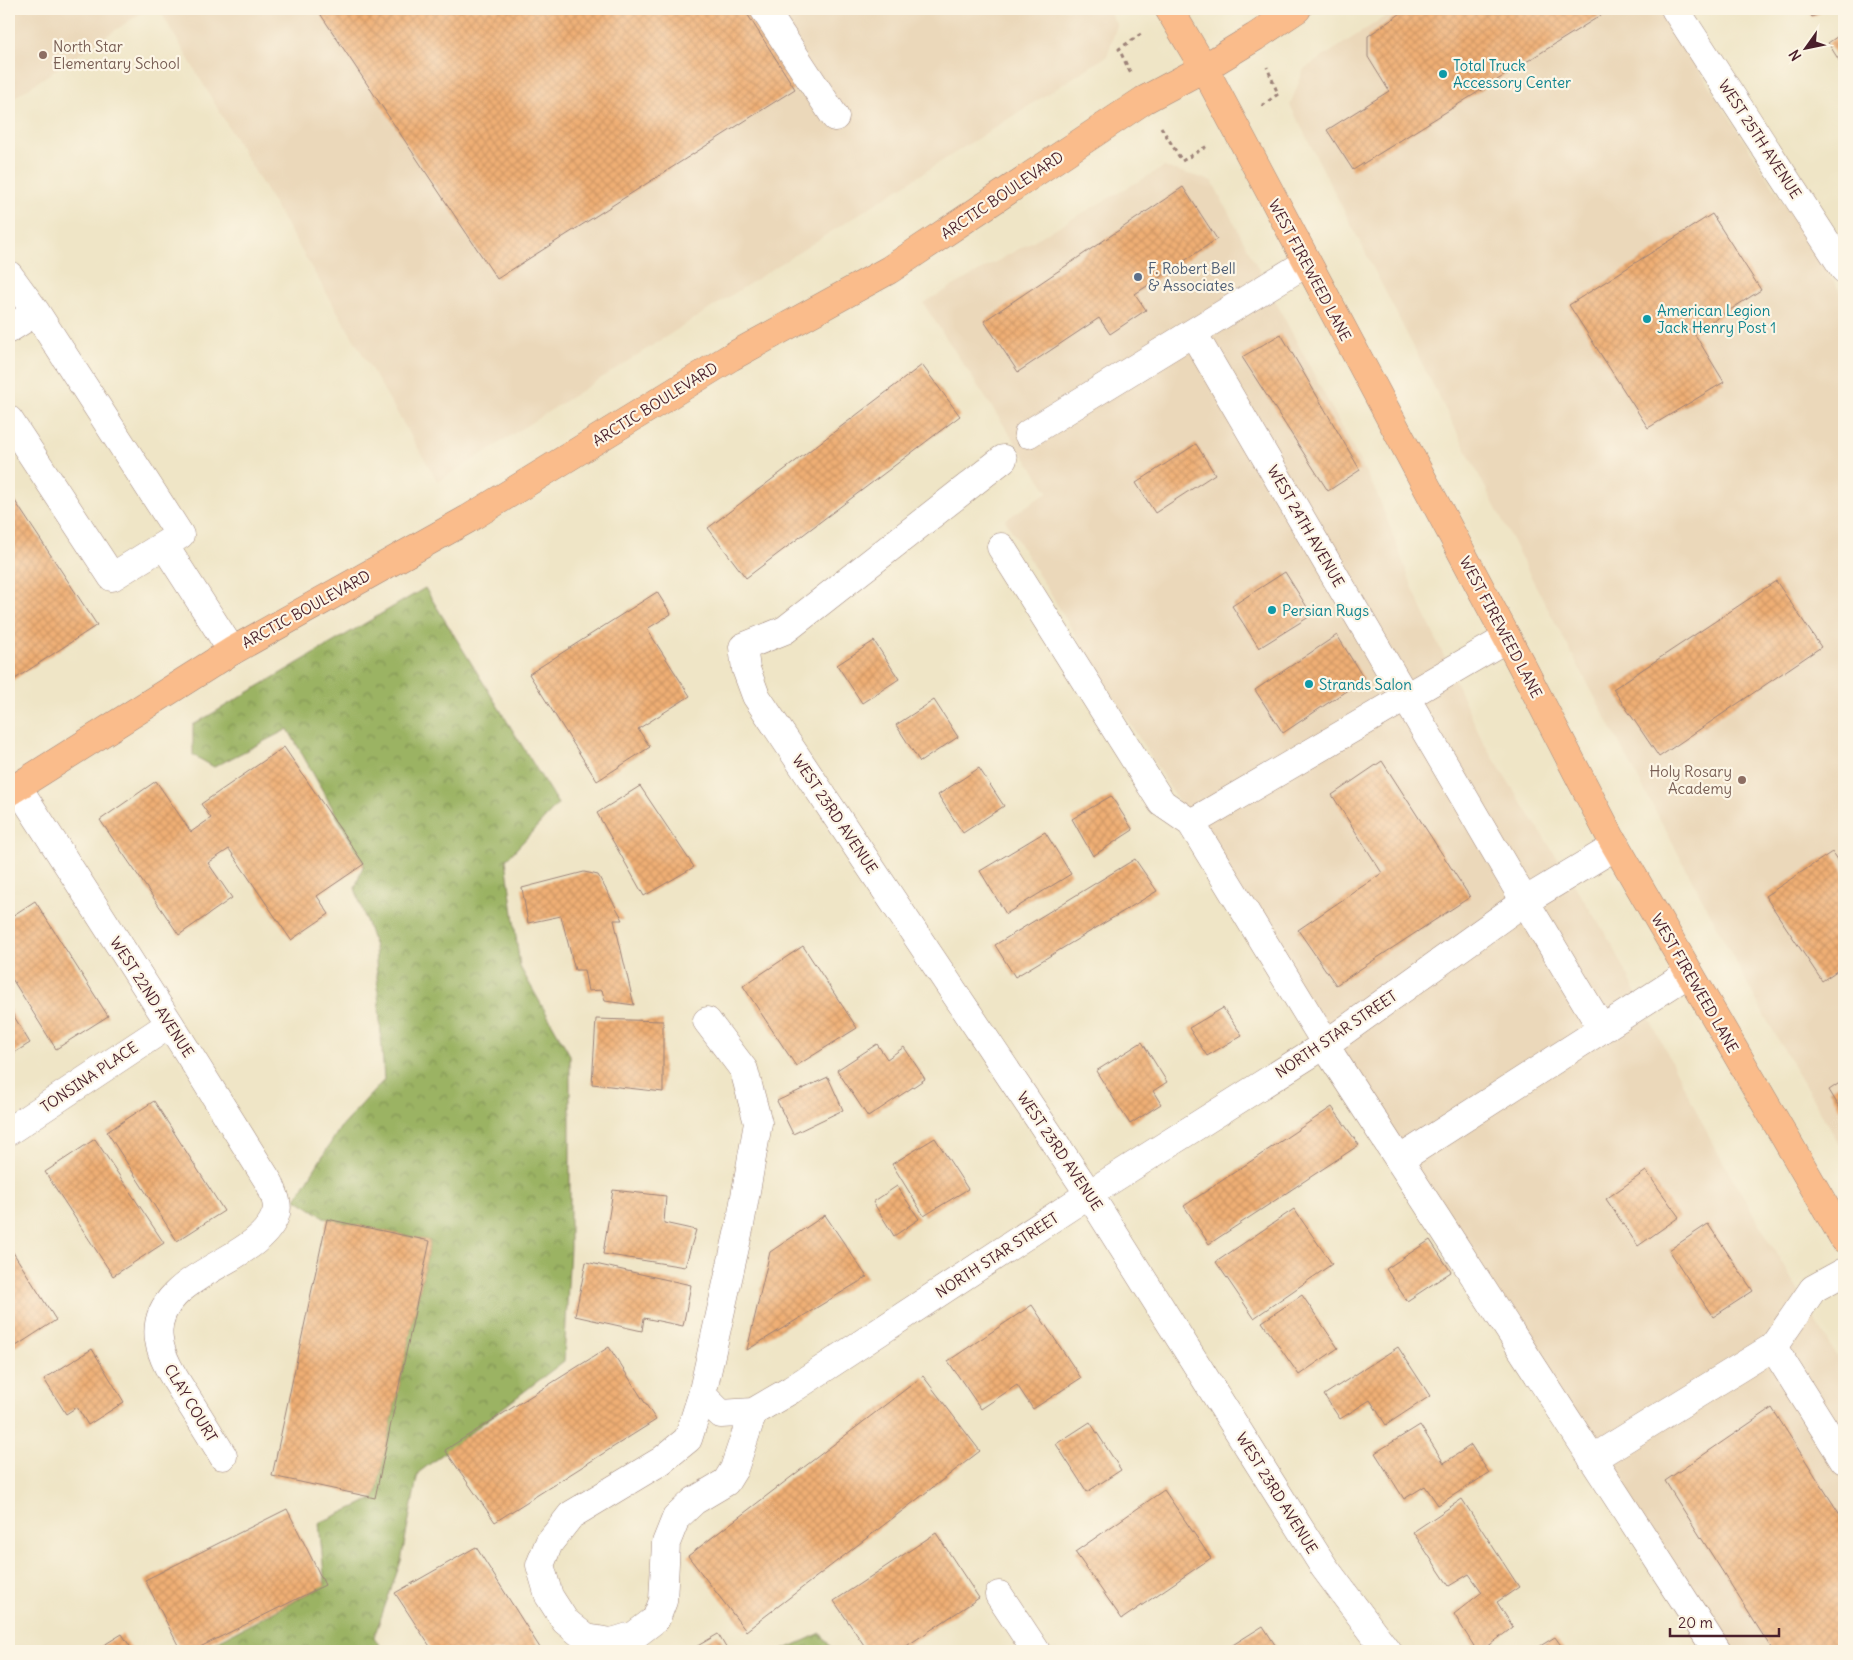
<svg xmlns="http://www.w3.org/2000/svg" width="1853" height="1660" font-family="Delius,sans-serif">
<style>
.built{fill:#ebd8ba}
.forest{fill:url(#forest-crowns);stroke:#726948}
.building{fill:url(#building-cross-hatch)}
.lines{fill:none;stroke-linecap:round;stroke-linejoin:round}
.minor-casing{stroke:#9c8278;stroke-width:29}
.major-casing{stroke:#9c8278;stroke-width:29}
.path{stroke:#9c8278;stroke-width:3;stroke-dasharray:4 4;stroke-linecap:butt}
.minor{stroke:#fff;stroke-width:28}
.major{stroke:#fabc8b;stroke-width:28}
.education-dot{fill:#8d6e63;stroke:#fcf5e5;stroke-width:2}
.culture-dot{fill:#0f9aa8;stroke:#fcf5e5;stroke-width:2}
.service-dot{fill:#5c6f8a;stroke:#fcf5e5;stroke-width:2}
.labels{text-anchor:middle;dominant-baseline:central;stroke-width:4.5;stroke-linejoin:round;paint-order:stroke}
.education-label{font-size:15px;fill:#785e54;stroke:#fcf5e5;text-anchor:start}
.culture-label{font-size:15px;fill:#0d838f;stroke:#fcf5e5;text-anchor:start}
.street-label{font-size:15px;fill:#4a1f2b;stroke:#fcf5e5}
.service-label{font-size:15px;fill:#4e5e75;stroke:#fcf5e5;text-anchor:start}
</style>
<defs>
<pattern id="forest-crowns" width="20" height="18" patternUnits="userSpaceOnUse" patternTransform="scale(1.25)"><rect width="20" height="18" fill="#9bb364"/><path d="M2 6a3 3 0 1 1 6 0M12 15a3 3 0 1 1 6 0" fill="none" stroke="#809153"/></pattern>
<pattern id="building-cross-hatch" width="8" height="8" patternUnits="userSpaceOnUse" patternTransform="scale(1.25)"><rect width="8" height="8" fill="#efaf74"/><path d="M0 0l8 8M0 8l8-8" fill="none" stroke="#ce9665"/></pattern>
</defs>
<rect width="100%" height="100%" fill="#fcf5e5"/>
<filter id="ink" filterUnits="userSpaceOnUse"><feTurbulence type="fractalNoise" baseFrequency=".02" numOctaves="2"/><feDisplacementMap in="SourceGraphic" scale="10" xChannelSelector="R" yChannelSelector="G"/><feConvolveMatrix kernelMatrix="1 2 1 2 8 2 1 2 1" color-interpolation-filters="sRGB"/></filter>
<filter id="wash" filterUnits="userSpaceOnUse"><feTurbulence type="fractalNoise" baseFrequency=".0096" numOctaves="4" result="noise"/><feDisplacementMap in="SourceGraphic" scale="20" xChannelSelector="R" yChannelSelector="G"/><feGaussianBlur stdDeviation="1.12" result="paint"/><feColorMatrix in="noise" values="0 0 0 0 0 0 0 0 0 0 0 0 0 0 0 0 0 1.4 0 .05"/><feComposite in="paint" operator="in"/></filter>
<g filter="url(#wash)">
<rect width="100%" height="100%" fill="#efe5c6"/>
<path class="built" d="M 9,9 L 147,9 L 9,101 Z
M 159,9 L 1107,9 L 1117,25 L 1107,56 L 438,482 Z
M 1397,9 L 1703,9 L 1673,28 L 1844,298 L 1844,1153 L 1764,1015 L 1531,577 L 1290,105 L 1304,69 Z
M 1164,167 L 1212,181 L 1378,496 L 1414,591 L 1483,742 L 1612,944 L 1715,1148 L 1844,1369 L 1844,1651 L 1716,1651 L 1242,905 L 1005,520 L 1048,492 L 923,303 Z"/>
<path class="forest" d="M 425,588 L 558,804 L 506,860 L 520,967 L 570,1055 L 570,1247 L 564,1361 L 418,1473 L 401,1561 L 374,1637 L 383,1651 L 199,1651 L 325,1585 L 319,1523 L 375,1498 L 430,1241 L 327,1219 L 296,1199 L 340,1128 L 384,1080 L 375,947 L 355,888 L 364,864 L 288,729 L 214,767 L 193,755 L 193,725 Z
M 821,1633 L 833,1651 L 781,1651 Z"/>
<g id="blocks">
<path class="building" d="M 317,9 L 744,9 L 795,89 L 497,279 Z
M 1407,9 L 1611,9 L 1353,170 L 1327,130 L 1389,91 L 1368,57 L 1368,36 Z
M 1807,9 L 1826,9 L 1812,17 Z
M 1844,32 L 1844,68 L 1828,43 Z
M 1183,187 L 1217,239 L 1135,294 L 1146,310 L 1110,334 L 1099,318 L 1018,372 L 984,321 Z
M 1712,214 L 1761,290 L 1694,333 L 1724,382 L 1648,428 L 1569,305 Z
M 1281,334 L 1360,470 L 1328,491 L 1242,357 Z
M 922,365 L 960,416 L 746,578 L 708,528 Z
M 1196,444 L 1215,474 L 1155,513 L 1136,483 Z
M 9,492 L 97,625 L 9,683 Z
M 1285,572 L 1312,615 L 1259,648 L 1232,606 Z
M 1776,581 L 1821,647 L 1659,757 L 1613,689 Z
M 657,592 L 671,614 L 647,629 L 690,696 L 638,729 L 650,747 L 597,781 L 529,674 Z
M 1337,635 L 1364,679 L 1283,733 L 1255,690 Z
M 874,641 L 899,679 L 862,703 L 837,665 Z
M 934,700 L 958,737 L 920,762 L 896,725 Z
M 284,747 L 364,864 L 317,896 L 329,914 L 291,940 L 229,849 L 208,863 L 232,898 L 179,935 L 100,820 L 156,781 L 191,832 L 211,818 L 201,804 Z
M 1382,761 L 1470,897 L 1336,985 L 1298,930 L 1382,873 L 1332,795 Z
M 979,768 L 1004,806 L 963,833 L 938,795 Z
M 640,786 L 694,867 L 644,896 L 597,813 Z
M 1111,796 L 1133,830 L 1093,856 L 1072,819 Z
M 1045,832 L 1071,874 L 1006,914 L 980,871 Z
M 1832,852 L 1844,871 L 1844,966 L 1822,981 L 1765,896 Z
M 1135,859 L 1157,891 L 1015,977 L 995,945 Z
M 584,872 L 598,875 L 623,920 L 614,920 L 634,1005 L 605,1001 L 602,990 L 588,991 L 584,970 L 575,970 L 561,916 L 528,923 L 522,888 Z
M 35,901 L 108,1016 L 56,1049 L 9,974 L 9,918 Z
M 803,946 L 857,1028 L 796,1066 L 743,986 Z
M 9,1008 L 30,1043 L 9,1056 Z
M 1223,1008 L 1242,1035 L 1207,1056 L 1189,1028 Z
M 596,1019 L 663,1021 L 663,1092 L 592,1084 Z
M 1142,1042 L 1167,1082 L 1153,1091 L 1161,1104 L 1130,1124 L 1096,1071 Z
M 877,1044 L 887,1059 L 904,1047 L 925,1079 L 868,1117 L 837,1070 Z
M 828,1077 L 843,1110 L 793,1134 L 777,1101 Z
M 1844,1080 L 1844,1115 L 1829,1090 Z
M 154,1101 L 224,1211 L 177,1241 L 107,1132 Z
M 1332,1107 L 1359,1145 L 1209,1244 L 1184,1206 Z
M 935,1138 L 968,1189 L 924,1216 L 892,1164 Z
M 95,1139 L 164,1243 L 113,1276 L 45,1172 Z
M 1646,1171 L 1679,1217 L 1638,1246 L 1606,1199 Z
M 897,1186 L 919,1219 L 894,1236 L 873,1202 Z
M 613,1190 L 666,1196 L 664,1223 L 696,1230 L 685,1267 L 603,1254 Z
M 1294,1209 L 1332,1264 L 1254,1318 L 1216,1262 Z
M 825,1215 L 867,1277 L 747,1350 L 770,1252 Z
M 327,1219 L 430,1241 L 375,1498 L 272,1476 Z
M 1708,1224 L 1753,1291 L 1713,1317 L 1669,1250 Z
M 1430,1240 L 1451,1272 L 1407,1301 L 1386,1269 Z
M 9,1246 L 56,1320 L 13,1348 L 9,1342 Z
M 586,1262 L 691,1285 L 683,1326 L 644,1318 L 642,1331 L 575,1316 Z
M 1302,1295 L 1338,1348 L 1299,1375 L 1262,1322 Z
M 1032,1305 L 1081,1378 L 1033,1409 L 1017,1385 L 981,1409 L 948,1361 Z
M 609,1347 L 656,1420 L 495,1522 L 445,1450 Z
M 1398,1347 L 1430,1396 L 1386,1425 L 1370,1400 L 1340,1419 L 1324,1395 Z
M 92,1349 L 124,1402 L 88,1425 L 77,1407 L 66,1414 L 44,1379 Z
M 923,1376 L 980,1451 L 746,1631 L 688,1556 Z
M 1772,1408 L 1844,1521 L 1844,1651 L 1773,1651 L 1665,1481 Z
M 1090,1422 L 1121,1470 L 1087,1492 L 1056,1444 Z
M 1420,1425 L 1444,1463 L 1471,1445 L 1489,1473 L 1438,1505 L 1425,1486 L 1404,1499 L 1375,1453 Z
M 1164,1490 L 1211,1558 L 1122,1619 L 1075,1552 Z
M 1462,1499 L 1519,1587 L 1497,1602 L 1513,1627 L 1482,1651 L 1477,1651 L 1454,1614 L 1482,1592 L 1469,1574 L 1449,1586 L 1413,1532 Z
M 287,1509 L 325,1585 L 192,1651 L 181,1651 L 145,1580 Z
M 936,1533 L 979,1598 L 899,1651 L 868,1651 L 834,1601 Z
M 476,1547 L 542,1651 L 433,1651 L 395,1593 Z
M 1263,1626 L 1279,1651 L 1223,1651 Z
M 122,1634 L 133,1651 L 94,1651 Z
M 718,1634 L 728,1651 L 689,1651 Z
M 1555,1637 L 1565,1651 L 1532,1651 Z"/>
</g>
</g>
<g filter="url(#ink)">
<use href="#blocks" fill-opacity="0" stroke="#9c8278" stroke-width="1"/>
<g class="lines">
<defs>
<path id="minor" d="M 764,9 L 835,117
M 1675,9 L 1844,269
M 9,275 L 36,312
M 9,329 L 36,312 L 180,535 L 112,577 L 9,420
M 1193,333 L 1517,888 L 1602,1029
M 1028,434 L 1306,263
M 1003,459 L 785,630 L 743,647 L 746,669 L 756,696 L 1089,1194 L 1324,1567 L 1387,1651
M 164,545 L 232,651
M 1001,547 L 1162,803 L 1191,823 L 1326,1044 L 1333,1058 L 1717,1651
M 17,786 L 170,1024 L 270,1184 C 273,1192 279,1204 276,1213 C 261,1264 149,1273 159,1340 C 162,1361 176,1380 187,1398 C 199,1417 211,1436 223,1456
M 1191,823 L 1507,638
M 707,1021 L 744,1070 L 758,1123 L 740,1225 L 702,1395 L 721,1414 L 753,1412 L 791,1390 L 1089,1194 L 1326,1044 L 1525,901 L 1616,846
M 9,1131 L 170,1024
M 1399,1160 L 1689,973
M 1773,1347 L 1844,1460
M 702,1395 L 688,1439 L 661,1461 L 571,1515 L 549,1543 L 540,1565 L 549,1596 L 565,1621 L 586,1638 L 612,1642 L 635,1635 L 656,1619 L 663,1601 L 666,1543 L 676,1518 L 694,1501 L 726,1482 L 734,1469 L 753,1412
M 1592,1459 L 1773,1347 L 1813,1289 L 1844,1272
M 999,1595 L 1036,1651"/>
<path id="major" d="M 1169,9 L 1204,68 L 1522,666 L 1610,836 L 1844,1239
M 9,792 L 232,651 L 468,519 L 731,357 L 889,270 L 1144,100 L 1204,68 L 1255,37 L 1297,9"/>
</defs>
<use href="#minor" class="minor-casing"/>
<use href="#major" class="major-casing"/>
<path class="path" d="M 1130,72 L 1119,49 L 1144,32
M 1262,106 L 1278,94 L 1267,67
M 1161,127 L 1182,161 L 1209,145"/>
<use href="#minor" class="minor"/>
<use href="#major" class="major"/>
</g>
</g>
<g class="education-dot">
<circle cx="43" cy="55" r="5"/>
<circle cx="1742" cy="780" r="5"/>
</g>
<g class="culture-dot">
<circle cx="1443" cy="74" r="5"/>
<circle cx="1647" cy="319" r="5"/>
<circle cx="1272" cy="610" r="5"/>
<circle cx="1309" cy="684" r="5"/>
</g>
<circle class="service-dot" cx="1138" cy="277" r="5"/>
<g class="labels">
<g class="education-label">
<text x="53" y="46">North Star<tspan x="53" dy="17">Elementary School</tspan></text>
<text x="1732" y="771" text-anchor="end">Holy Rosary<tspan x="1732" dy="17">Academy</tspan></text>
</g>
<g class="culture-label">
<text x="1453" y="65">Total Truck<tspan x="1453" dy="17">Accessory Center</tspan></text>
<text x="1657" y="310">American Legion<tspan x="1657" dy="17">Jack Henry Post 1</tspan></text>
<text x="1282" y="610">Persian Rugs</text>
<text x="1319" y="684">Strands Salon</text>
</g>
<g class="street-label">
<text transform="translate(1760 139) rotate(57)">WEST 25TH AVENUE</text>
<text transform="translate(1002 195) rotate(-34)">ARCTIC BOULEVARD</text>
<text transform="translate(1310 270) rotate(62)">WEST FIREWEED LANE</text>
<text transform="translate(655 404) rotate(-32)">ARCTIC BOULEVARD</text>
<text transform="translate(1306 526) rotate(60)">WEST 24TH AVENUE</text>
<text transform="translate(306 609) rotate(-29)">ARCTIC BOULEVARD</text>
<text transform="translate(1501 627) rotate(62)">WEST FIREWEED LANE</text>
<text transform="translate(835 814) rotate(56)">WEST 23RD AVENUE</text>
<text transform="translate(1695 983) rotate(60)">WEST FIREWEED LANE</text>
<text transform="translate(152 997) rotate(57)">WEST 22ND AVENUE</text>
<text transform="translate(1336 1034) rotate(-34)">NORTH STAR STREET</text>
<text transform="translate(89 1077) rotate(-34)">TONSINA PLACE</text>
<text transform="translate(1060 1151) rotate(56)">WEST 23RD AVENUE</text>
<text transform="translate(997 1255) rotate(-33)">NORTH STAR STREET</text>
<text transform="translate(191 1403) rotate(59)">CLAY COURT</text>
<text transform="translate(1277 1493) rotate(58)">WEST 23RD AVENUE</text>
</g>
<g class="service-label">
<text x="1148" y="268">F. Robert Bell<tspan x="1148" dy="17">&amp; Associates</tspan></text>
</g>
</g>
<rect width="1853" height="1660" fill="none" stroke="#fcf5e5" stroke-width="30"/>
<g transform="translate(1806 48) rotate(237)" stroke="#fcf5e5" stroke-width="4" paint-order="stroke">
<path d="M0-4L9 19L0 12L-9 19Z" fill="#4a1f2b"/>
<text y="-8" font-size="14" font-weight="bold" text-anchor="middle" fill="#4a1f2b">N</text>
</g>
<path d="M1670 1628v8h109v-8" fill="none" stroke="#4a1f2b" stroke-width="2.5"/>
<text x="1678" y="1628" font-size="15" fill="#4a1f2b" stroke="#fcf5e5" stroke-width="4" paint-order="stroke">20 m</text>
</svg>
